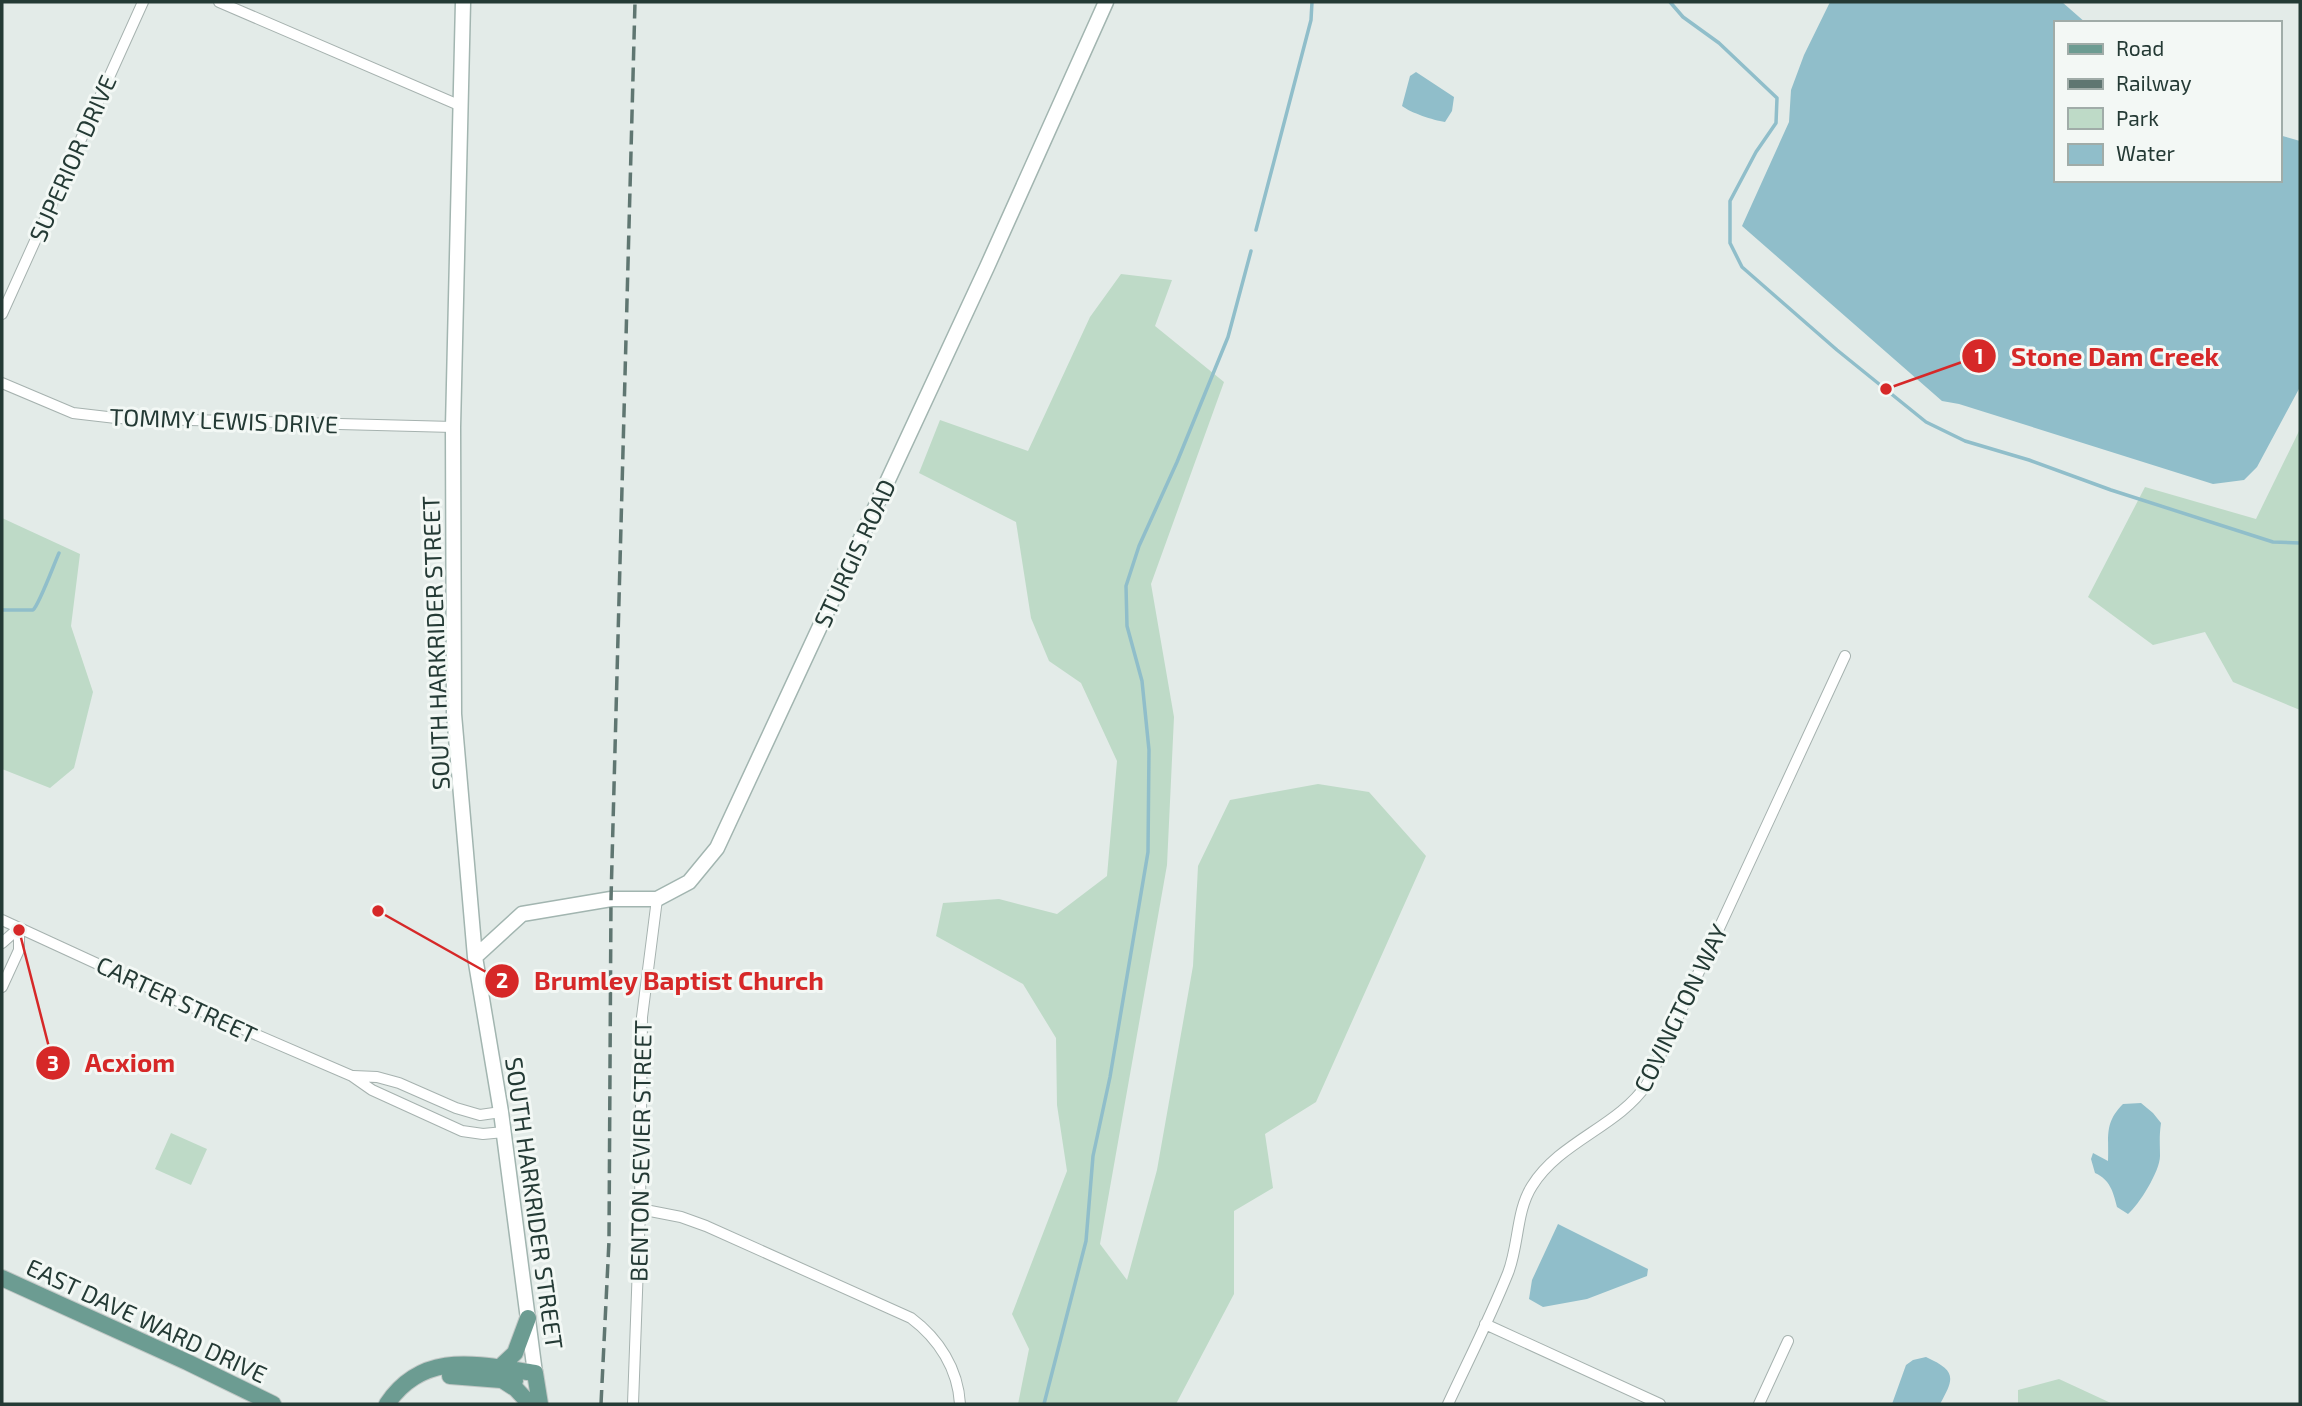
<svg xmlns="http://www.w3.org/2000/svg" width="2302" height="1406" font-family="'Exo 2',sans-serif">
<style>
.green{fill:#bedac7}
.water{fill:#90beca}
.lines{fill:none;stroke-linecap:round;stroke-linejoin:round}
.stream{stroke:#90beca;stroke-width:3.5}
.street-casing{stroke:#a6b2af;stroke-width:12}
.secondary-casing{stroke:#a2b5b0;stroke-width:17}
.primary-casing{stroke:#c2c8c6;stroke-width:18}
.street{stroke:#fff;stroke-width:10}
.secondary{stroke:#fff;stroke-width:14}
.primary{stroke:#6c9c92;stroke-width:16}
.rail{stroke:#5f7671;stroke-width:3.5;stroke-dasharray:14 7;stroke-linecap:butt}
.labels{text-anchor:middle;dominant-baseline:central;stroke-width:6;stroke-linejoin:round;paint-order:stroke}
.street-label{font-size:24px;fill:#243a35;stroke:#f3f8f5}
.leader{fill:none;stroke:#d62828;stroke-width:2.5}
.callout-dot{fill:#d62828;stroke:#f3f8f5;stroke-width:2.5}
.mark-label{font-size:21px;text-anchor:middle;font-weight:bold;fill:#fff}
.callout-label{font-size:26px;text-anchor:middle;font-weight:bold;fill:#d62828;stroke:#f3f8f5;stroke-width:6;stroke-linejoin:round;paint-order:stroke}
</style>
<rect width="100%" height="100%" fill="#e3ebe8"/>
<path class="green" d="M 1121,274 L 1172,280 L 1155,326 L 1224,382 L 1151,584 L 1174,717 L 1167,865 L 1100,1244 L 1127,1280 L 1157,1170 L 1193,966 L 1198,866 L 1230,800 L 1318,784 L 1369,792 L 1426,856 L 1316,1102 L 1265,1134 L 1273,1188 L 1234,1211 L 1234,1294 L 1176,1404 L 1018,1404 L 1029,1349 L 1012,1314 L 1067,1171 L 1057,1105 L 1056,1038 L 1023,984 L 936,936 L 943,903 L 999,899 L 1057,914 L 1107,876 L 1117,761 L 1081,683 L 1049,661 L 1031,618 L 1016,522 L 919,473 L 940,420 L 1028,451 L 1090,317 Z
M 2300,429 L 2300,710 L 2233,682 L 2205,632 L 2153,645 L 2088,597 L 2145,487 L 2256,519 Z
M 2,518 L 80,554 L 71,626 L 93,692 L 74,768 L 50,788 L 2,769 Z
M 171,1133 L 207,1149 L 191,1185 L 155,1169 Z
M 2059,1379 L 2113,1404 L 2018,1404 L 2018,1390 Z"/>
<path class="water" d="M 1830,2 L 2062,2 L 2086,23 L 2055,23 L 2055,180 L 2279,180 L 2279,135 L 2300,141 L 2300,387 L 2257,467 L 2244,480 L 2213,484 L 1959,404 L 1942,401 L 1742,226 L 1789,122 L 1791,90 L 1804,55 Z
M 1416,72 L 1454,97 L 1452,111 L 1445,122 C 1433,120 1411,113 1402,106 L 1410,76 Z
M 2141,1103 L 2153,1113 L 2161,1123 C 2159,1137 2160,1144 2160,1156 C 2160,1171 2139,1205 2128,1214 L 2117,1207 C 2113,1191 2110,1180 2095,1173 L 2091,1159 L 2093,1153 L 2108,1161 C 2109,1136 2104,1123 2123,1104 Z
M 1558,1224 L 1648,1269 L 1647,1276 L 1587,1299 L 1543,1307 L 1529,1299 L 1532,1280 Z
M 1926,1357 C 1956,1371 1955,1377 1940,1404 L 1892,1404 L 1906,1365 L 1913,1360 Z"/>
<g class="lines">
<path class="stream" d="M 1670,2 L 1683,17 L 1719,43 L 1777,98 L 1776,123 L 1756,152 L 1730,201 L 1730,243 L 1742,267 L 1837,350 L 1926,422 L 1965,441 L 2029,460 L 2111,490 L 2273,542 L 2300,543
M 1256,230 L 1311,20 L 1312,2
M 2,610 L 33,610 C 39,605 54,564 59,553
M 1044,1404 L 1086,1241 L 1093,1156 L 1110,1077 L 1148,852 L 1149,750 L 1142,681 L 1127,626 L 1126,586 L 1139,546 L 1177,462 L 1228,337 L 1251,251"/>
<defs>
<path id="street" d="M 219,2 L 461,106
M 2,314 L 143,2
M 2,383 L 73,413 L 116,418 L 453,427
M 2,920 L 178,1001 L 352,1076 L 372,1090 L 462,1131 L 483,1134 L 504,1132
M 2,943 L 19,928
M 2,987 L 19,950 L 19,928
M 353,1076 L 377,1077 L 399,1083 L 456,1108 L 480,1115 L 501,1112
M 640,1209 L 681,1217 L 706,1226 L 911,1318 C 939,1339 958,1369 960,1404
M 1485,1324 L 1660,1404
M 633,1404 L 640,1209 L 642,1017 L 657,899
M 1448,1404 C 1468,1361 1490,1318 1508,1273 C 1519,1245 1516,1211 1532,1186 C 1560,1141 1618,1127 1647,1084 L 1845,656
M 1759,1404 L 1788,1341"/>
<path id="secondary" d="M 463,2 L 453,427 L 454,714 L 475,957 L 501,1112 L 535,1373
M 475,957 L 522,914 L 611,899 L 657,899 L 689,882 L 717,848 L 987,267 L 1106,2"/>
<path id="primary" d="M 2,1278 L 187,1362 L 273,1404
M 499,1368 L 515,1353 L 528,1318
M 450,1376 L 515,1381
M 502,1380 L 516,1389 L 530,1404
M 387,1404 C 424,1349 479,1365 535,1373 L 540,1404"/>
</defs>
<use href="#street" class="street-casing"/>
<use href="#secondary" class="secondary-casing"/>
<use href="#primary" class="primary-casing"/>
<use href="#street" class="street"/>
<use href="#secondary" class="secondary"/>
<use href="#primary" class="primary"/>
<path class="rail" d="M 601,1404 L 609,1241 L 611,899 L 635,2"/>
</g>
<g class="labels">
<g class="street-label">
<text transform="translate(72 158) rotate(-66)">SUPERIOR DRIVE</text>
<text transform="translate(224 420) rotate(2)">TOMMY LEWIS DRIVE</text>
<text transform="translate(854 553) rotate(-65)">STURGIS ROAD</text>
<text transform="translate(435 643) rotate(-92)">SOUTH HARKRIDER STREET</text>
<text transform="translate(177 999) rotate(25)">CARTER STREET</text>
<text transform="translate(1680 1008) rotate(-64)">COVINGTON WAY</text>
<text transform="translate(640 1151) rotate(-89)">BENTON SEVIER STREET</text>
<text transform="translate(535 1203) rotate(82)">SOUTH HARKRIDER STREET</text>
<text transform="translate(147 1320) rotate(25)">EAST DAVE WARD DRIVE</text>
</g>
</g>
<path class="leader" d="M1886 389L1979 356M378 911L502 981M19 930L53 1063"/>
<g class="callout-dot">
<circle cx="1886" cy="389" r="7"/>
<circle cx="378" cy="911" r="7"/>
<circle cx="19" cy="930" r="7"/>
<circle cx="1979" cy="356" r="18"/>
<circle cx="502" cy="981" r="18"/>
<circle cx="53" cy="1063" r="18"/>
</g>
<g class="mark-label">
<text x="1979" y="364">1</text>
<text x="502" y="988">2</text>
<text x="53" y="1071">3</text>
</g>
<g class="callout-label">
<text x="2115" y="366">Stone Dam Creek</text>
<text x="679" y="990">Brumley Baptist Church</text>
<text x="130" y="1072">Acxiom</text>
</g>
<rect width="2302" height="1406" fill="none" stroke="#243a35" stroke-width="7"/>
<rect x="2054" y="21" width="228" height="161" fill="#f3f8f5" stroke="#a0aca8" stroke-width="2"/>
<rect x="2068" y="44" width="35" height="10" fill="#6c9c92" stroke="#a0aca8" stroke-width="2"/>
<text x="2116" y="56" font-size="21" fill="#243a35">Road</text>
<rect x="2068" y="79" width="35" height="10" fill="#5f7671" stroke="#a0aca8" stroke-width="2"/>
<text x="2116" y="91" font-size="21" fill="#243a35">Railway</text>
<rect x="2068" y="108" width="35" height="21" fill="#bedac7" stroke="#a0aca8" stroke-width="2"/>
<text x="2116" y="126" font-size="21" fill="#243a35">Park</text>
<rect x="2068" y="144" width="35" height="21" fill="#90beca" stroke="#a0aca8" stroke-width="2"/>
<text x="2116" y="161" font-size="21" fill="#243a35">Water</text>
</svg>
